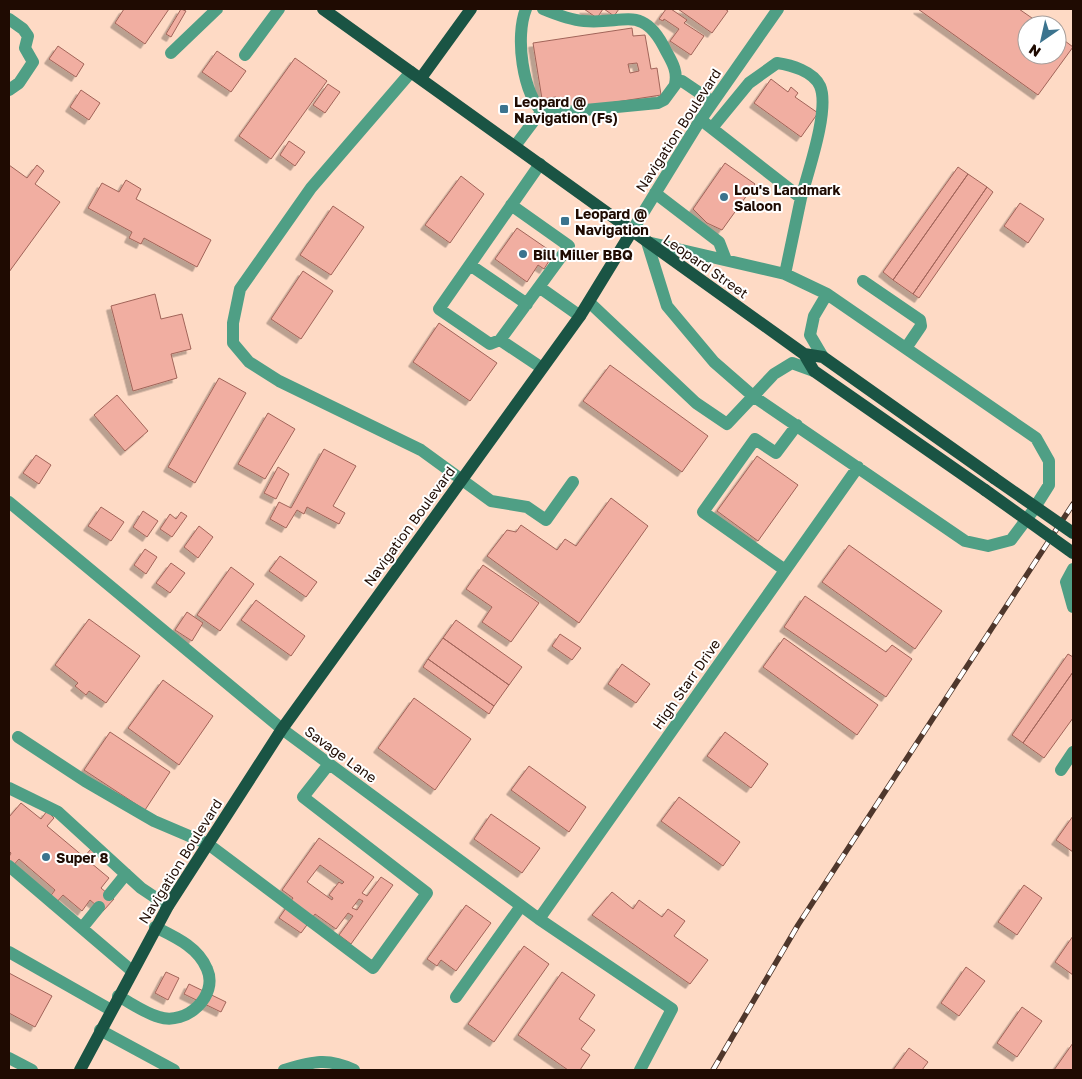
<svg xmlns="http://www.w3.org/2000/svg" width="1082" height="1079" font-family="'Golos Text',sans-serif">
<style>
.building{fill:#f1aea1;stroke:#a16459;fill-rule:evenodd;filter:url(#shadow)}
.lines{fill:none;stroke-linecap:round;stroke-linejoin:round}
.minor{stroke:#4f9f85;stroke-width:12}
.major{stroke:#1a5444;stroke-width:12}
.rail-casing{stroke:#4f372c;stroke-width:5.5}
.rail{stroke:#fff;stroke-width:4;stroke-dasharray:11;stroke-linecap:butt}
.major-bridge{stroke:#1a5444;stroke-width:12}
.poi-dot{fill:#3b738e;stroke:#fff;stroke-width:2}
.labels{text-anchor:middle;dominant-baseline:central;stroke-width:4;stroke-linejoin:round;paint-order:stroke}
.poi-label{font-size:14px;font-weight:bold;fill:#1f0b02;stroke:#fff;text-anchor:start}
.street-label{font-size:14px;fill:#1f0b02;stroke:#fff}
</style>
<defs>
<filter id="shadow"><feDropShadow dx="-4.5" dy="4.5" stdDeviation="0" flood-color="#0004"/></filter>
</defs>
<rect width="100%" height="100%" fill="#fedac5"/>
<path class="building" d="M 124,9 L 169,9 L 145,44 L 115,23 Z
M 181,9 L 186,11 L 171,37 L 166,34 Z
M 584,9 L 603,9 L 597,18 Z
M 604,9 L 619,9 L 614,16 Z
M 666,9 L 671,9 L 687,20 L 684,23 L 704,36 L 691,55 L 670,41 L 679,29 L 664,19 L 663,21 L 659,19 Z
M 678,9 L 725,9 L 728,11 L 712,33 Z
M 918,9 L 1019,9 L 1042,25 L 1027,25 L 1027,55 L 1057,55 L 1057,35 L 1073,47 L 1038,95 Z
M 632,28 L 633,36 L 645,35 L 651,69 L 657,68 L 661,95 L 558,111 L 556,97 L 542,99 L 533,43 ZM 637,63 L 639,71 L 630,73 L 628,64 Z
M 58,46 L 84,64 L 76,77 L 49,59 Z
M 217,51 L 246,71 L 231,92 L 202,72 Z
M 295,58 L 327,81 L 271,159 L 239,136 Z
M 771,79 L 788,92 L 791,87 L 798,93 L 795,97 L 818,113 L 801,137 L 754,103 Z
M 328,84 L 340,92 L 325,113 L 313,105 Z
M 81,90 L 100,103 L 89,120 L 70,107 Z
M 289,141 L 305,152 L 295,166 L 280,155 Z
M 725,163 L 755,184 L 722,230 L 707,223 L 693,209 Z
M 9,165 L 27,178 L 37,165 L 44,171 L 35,184 L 60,202 L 9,272 Z
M 958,167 L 968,174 L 893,280 L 883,272 Z
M 968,174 L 987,187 L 913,294 L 893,280 Z
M 461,176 L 484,194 L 450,243 L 425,225 Z
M 126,180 L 141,189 L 136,199 L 211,240 L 197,267 L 144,238 L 141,244 L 129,238 L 132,232 L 88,208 L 102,183 L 119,192 Z
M 987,187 L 993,192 L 919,298 L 913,294 Z
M 1020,203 L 1044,219 L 1028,243 L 1004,226 Z
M 333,206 L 364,227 L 331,275 L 300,255 Z
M 517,228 L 549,250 L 544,257 L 549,261 L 544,269 L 538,265 L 527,282 L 495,259 Z
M 303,271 L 333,291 L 301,339 L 271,319 Z
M 155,294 L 161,319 L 182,314 L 191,349 L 171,354 L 177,378 L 133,391 L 111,306 Z
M 439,323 L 497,363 L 470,401 L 413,362 Z
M 610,365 L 708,436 L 682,472 L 583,401 Z
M 219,378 L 246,393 L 195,483 L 168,467 Z
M 117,395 L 148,431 L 125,451 L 94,415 Z
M 268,413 L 295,429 L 265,479 L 238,464 Z
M 324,449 L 356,466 L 333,506 L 345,513 L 339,524 L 307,507 L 304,514 L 297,510 L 286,528 L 270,519 L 279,502 L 291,508 Z
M 36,455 L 51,465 L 39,484 L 23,473 Z
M 757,456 L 798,485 L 758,541 L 717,511 Z
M 278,467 L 289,474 L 276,499 L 264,493 Z
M 611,498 L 648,526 L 579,623 L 487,556 L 507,530 L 516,532 L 521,525 L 557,550 L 565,539 L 576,546 Z
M 101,507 L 124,522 L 111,541 L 88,526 Z
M 143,511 L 158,521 L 147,537 L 133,527 Z
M 181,512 L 187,516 L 172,537 L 160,529 L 170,514 L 176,519 Z
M 199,526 L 213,537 L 198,558 L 184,547 Z
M 849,545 L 942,611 L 915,649 L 822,582 Z
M 145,549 L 157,557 L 146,574 L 134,565 Z
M 280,556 L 317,582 L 306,597 L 269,571 Z
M 171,563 L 185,573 L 170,593 L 156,583 Z
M 483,565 L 539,603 L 511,642 L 482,622 L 492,607 L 466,589 Z
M 231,567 L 254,584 L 220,631 L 197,615 Z
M 805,596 L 886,652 L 892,645 L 912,659 L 886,697 L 784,627 Z
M 256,600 L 305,636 L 291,656 L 241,620 Z
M 187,612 L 203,623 L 192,641 L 175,630 Z
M 89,619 L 140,656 L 106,703 L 89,691 L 86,695 L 75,686 L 78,683 L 55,665 Z
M 456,620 L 522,667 L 509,685 L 443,638 Z
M 560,634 L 581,648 L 572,660 L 552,646 Z
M 443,638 L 509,685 L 494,706 L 428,659 Z
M 784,638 L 878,705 L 857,735 L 763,667 Z
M 1068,654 L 1073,657 L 1073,672 L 1023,743 L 1012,735 Z
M 428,659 L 494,706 L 489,714 L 423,667 Z
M 622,664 L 650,684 L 636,703 L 608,684 Z
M 1073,672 L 1073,718 L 1044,758 L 1023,743 Z
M 163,680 L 213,716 L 179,765 L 128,728 Z
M 414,698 L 471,739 L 435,790 L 378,748 Z
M 110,732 L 170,772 L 145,810 L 84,770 Z
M 725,732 L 768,764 L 751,788 L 707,756 Z
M 529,766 L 586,807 L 569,832 L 511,790 Z
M 679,797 L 740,842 L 723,866 L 661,821 Z
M 21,803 L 41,819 L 47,811 L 54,818 L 47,826 L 84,857 L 91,849 L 98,855 L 91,863 L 109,878 L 101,888 L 114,899 L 103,911 L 90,900 L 82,911 L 63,895 L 55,904 L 49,898 L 55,890 L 19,859 L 11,868 L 9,866 L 9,857 L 11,853 L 9,851 L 9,817 Z
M 491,814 L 540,848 L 522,873 L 474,839 Z
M 1073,816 L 1073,852 L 1056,840 Z
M 319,838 L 374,877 L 362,893 L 367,896 L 381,877 L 393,885 L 351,944 L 339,935 L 353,916 L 348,913 L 336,929 L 315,914 L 301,933 L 279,918 L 293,898 L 282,890 ZM 320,865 L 344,882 L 342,884 L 339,882 L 329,895 L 333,898 L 332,900 L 307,882 ZM 359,899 L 363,901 L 357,910 L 352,908 Z
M 1024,885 L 1042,898 L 1017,935 L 998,922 Z
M 612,892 L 633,909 L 639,900 L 662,917 L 668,909 L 685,921 L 674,936 L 708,960 L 690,984 L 592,915 Z
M 466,905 L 491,923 L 456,971 L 441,960 L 437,966 L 427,959 Z
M 1073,936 L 1073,975 L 1055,962 Z
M 524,946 L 549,964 L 494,1042 L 468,1024 Z
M 966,967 L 985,981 L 959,1016 L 941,1003 Z
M 166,972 L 179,978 L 168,1000 L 155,993 Z
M 562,972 L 595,995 L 579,1019 L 595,1030 L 581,1049 L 590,1055 L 580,1070 L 568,1070 L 518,1035 Z
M 9,973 L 52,996 L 35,1027 L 9,1013 Z
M 189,984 L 226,1002 L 221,1012 L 184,994 Z
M 1022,1007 L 1042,1021 L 1017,1057 L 997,1043 Z
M 1073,1043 L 1073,1070 L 1054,1070 Z
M 909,1048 L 928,1062 L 922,1070 L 893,1070 Z"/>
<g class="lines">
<path class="minor" d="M 526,9 C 515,36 522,93 544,114
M 543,9 C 555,14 571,20 584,21 C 624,25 643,3 666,51 C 672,62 678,71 675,84
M 9,19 L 23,29 L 28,36 L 25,48 L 33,62 L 19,83 L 9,90
M 171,53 L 217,9
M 245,55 L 279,9
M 411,72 L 311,188 L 240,289 L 233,323 L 233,343 L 249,362 L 279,381 L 421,450 L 491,501 L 527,507 L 546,520 L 573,482
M 705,123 L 801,198 L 785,274
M 712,128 L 749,83 L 777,63 C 791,65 813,71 820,86 C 830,109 808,172 801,198
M 515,146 L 536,118 L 544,114 L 658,103 L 664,100 L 678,81 L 682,81 L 713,102
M 540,164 L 439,309 L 490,344 L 500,340 L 542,368
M 655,193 L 719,242 L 726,260
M 632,231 L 699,122 L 778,9
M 647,242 L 785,274 L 827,294 L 1036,438 L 1049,461 L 1049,485 L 1032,512 L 1011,540 L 988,546 L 965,541 L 753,396 L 714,362 L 667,306 Z
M 470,265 L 527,304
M 863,281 L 920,320 L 921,326 L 906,348
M 539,287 L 580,316
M 589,302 L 696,403 L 727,424 L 774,374 L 792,363 L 814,371
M 500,340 L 569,246 L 511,205
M 823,357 L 810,335 L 814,316 L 827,294
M 9,502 L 282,729 L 539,919 L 672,1009 L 640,1070
M 1073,569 L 1066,582 L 1073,607
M 785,570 L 703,512 L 755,439 L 776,453 L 797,425
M 18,737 L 85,781 L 154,821 L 208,844 L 373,968 L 427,893 L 303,797 L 329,764
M 1061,770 L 1073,752
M 9,788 L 58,812 L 141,888 L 168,906
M 9,866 L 132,971
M 109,895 L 126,874
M 539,919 L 858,467
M 82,928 L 99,907
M 9,952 L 111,1010
M 118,996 C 131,1003 145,1013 159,1017 C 186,1026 219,996 207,969 C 198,947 175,937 155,927
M 456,997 L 521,906
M 100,1030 L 174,1070
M 9,1058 L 32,1070
M 284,1070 C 312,1062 327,1057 354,1070"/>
<path class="major" d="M 323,9 L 804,354 L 814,371 L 985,490
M 421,78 L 471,9
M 804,354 L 823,357 L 994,478
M 80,1070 L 168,906 L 282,729 L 580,316 L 632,231"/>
<defs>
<path id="rail" d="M 713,1070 L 798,925 L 1073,504"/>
</defs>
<use href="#rail" class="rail-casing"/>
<use href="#rail" class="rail"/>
<path class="major-bridge" d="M 994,478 L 1073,533
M 985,490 L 1073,553"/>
</g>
<g class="poi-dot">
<rect x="499" y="104" width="10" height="10" rx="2.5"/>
<circle cx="724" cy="197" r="5"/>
<rect x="560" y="216" width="10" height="10" rx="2.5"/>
<circle cx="523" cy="254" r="5"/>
<circle cx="46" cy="857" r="5"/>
</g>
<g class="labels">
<g class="poi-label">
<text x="514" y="101">Leopard @<tspan x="514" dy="16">Navigation (Fs)</tspan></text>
<text x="734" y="189">Lou's Landmark<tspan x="734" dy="16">Saloon</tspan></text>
<text x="575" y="213">Leopard @<tspan x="575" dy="16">Navigation</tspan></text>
<text x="533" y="254">Bill Miller BBQ</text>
<text x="56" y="857">Super 8</text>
</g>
<g class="street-label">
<text transform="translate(678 130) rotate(-57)">Navigation Boulevard</text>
<text transform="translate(706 266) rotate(35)">Leopard Street</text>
<text transform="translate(409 526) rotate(-54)">Navigation Boulevard</text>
<text transform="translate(686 684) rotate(-55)">High Starr Drive</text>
<text transform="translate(341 754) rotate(36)">Savage Lane</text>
<text transform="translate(180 861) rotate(-58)">Navigation Boulevard</text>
</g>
</g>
<rect width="1082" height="1079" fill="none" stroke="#1f0b02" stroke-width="20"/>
<g transform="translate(1042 40) rotate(214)"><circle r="24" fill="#ffffff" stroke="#a59d9a"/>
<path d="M0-4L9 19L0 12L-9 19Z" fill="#3b738e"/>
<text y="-8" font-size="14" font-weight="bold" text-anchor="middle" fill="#1f0b02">N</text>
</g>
</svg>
